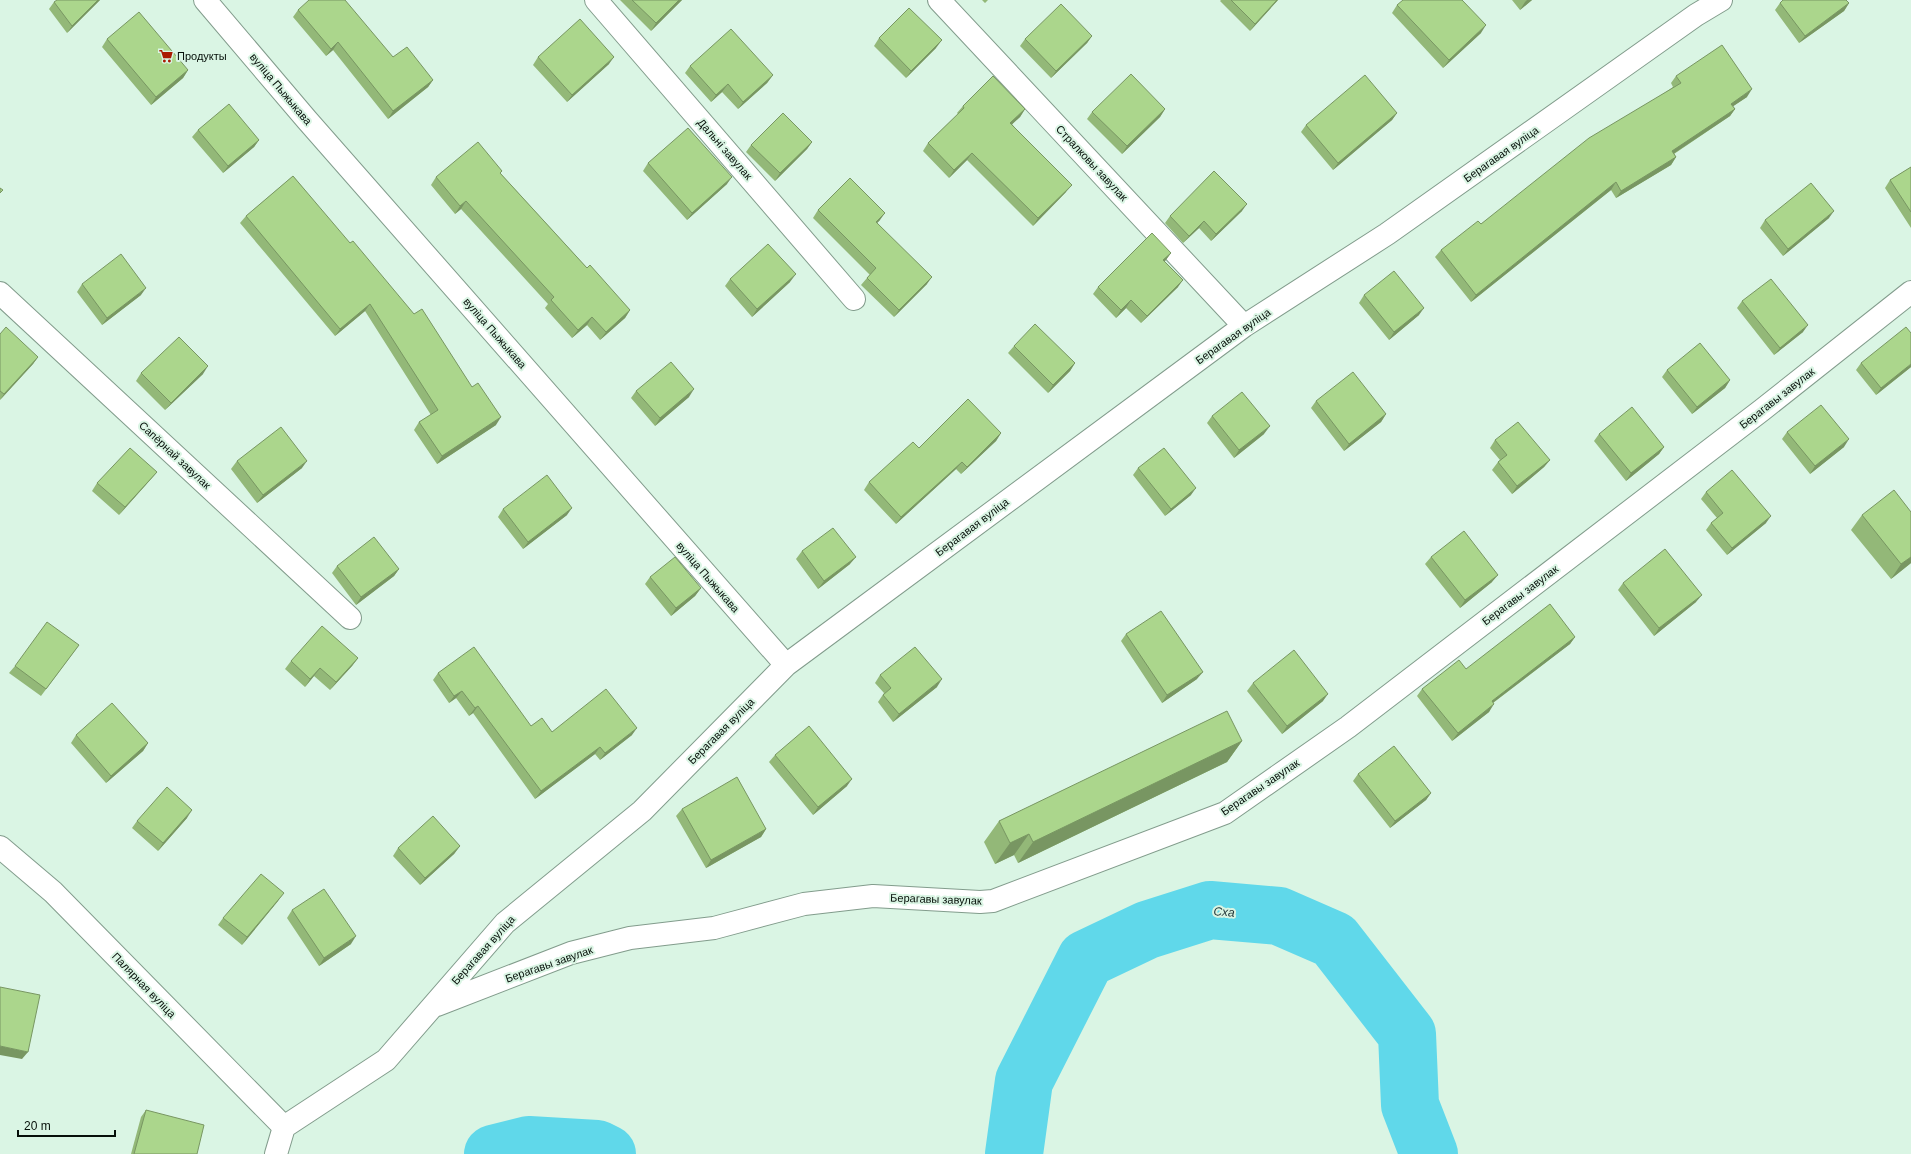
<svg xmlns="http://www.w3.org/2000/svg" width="1911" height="1154" font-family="Helvetica,sans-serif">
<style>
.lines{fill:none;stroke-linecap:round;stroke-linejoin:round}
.river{stroke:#60d8ea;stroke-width:58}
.minor-casing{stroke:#829c8c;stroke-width:24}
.minor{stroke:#fff;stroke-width:22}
.wall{fill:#93b878}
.shaded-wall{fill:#789662}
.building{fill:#abd68c;stroke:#789662}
.labels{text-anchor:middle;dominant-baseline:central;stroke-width:4;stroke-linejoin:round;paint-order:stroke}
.poi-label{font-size:11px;fill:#060f09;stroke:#daf5e4;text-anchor:start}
.street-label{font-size:11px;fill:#060f09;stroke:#daf5e4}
.water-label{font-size:12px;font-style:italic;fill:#1c3135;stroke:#daf5e4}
</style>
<rect width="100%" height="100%" fill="#daf5e4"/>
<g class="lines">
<path class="river" d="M 493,1154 L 529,1145 L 597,1149 L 607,1154
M 1014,1154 L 1024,1081 L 1086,959 L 1147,930 L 1210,910 L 1279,916 L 1334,940 L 1407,1034 L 1410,1105 L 1429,1154"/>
<defs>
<path id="minor" d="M 205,0 L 307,120 L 786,665
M 596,0 L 854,299
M 939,0 L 1244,326
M 0,293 L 350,618
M 0,847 L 53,892 L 284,1127
M 437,1005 L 571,953 L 630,938 L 714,928 L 804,904 L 873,896 L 980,902 L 993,901 L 1225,813 L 1348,727 L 1762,410 L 1911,292
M 284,1127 L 386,1060 L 505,923 L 642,811 L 786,665 L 1244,326 L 1387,234 L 1696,15 L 1721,0
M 276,1154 L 284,1127"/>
</defs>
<use href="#minor" class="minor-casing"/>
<use href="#minor" class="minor"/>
</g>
<path class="wall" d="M 100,0 L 67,33 L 49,9 L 54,2 Z
M 620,0 L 682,0 L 651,31 Z
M 982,0 L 988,0 L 985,3 Z
M 1221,0 L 1278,0 L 1250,31 L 1220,1 Z
M 1512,0 L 1532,0 L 1520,10 Z
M 1780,3 L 1849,3 L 1844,11 L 1799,43 L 1775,10 Z
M 1397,5 L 1481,33 L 1443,68 L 1392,13 Z
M 298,10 L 393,57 L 433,80 L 428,87 L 388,119 L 333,50 L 326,56 L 293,17 Z
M 1092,36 L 1087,43 L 1051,78 L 1020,46 L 1025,39 Z
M 879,38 L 936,48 L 906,78 L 874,46 Z
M 107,39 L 188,70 L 183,78 L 151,105 L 102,47 Z
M 538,57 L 609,64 L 567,102 L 533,65 Z
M 690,66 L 773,75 L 767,83 L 738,109 L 722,92 L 711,102 L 685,73 Z
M 1676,76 L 1747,97 L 1733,106 L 1735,109 L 1730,116 L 1674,154 L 1676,157 L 1671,165 L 1616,198 L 1611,190 L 1471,302 L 1435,257 L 1441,250 L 1481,224 L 1673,87 L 1671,83 Z
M 963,106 L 1025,109 L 1020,117 L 1012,124 L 1066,192 L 1033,226 L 967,160 L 949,178 L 923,151 L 928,143 L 958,114 L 957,113 Z
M 1165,109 L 1160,117 L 1122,154 L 1087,119 L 1092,112 Z
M 1397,113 L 1392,120 L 1333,170 L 1301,132 L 1306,125 Z
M 198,130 L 259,140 L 254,147 L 223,173 L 192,137 Z
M 812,142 L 807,149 L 775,181 L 746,152 L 751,145 Z
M 648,163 L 727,184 L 687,220 L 643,171 Z
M 1911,167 L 1911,228 L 1885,188 L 1890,180 Z
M 502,171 L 500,173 L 587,268 L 630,310 L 625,318 L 600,340 L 587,325 L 572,338 L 545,308 L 548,304 L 461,209 L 455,214 L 431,185 L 436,177 Z
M 293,176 L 496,425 L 437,464 L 414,430 L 419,422 L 431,415 L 365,311 L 335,336 L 240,223 L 246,216 Z
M 818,210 L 880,220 L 877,223 L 927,284 L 894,317 L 861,285 L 867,278 L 870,275 L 813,218 Z
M 1242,211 L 1211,241 L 1199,228 L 1183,243 L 1165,223 L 1170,216 Z
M 1829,218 L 1783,256 L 1760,228 L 1765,220 Z
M 1171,253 L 1164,262 L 1178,287 L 1141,323 L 1126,308 L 1116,318 L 1093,294 L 1098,287 Z
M 730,279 L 790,282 L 752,317 L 725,286 Z
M 82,284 L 141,295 L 102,325 L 77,292 Z
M 1364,295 L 1419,315 L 1389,340 L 1359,303 Z
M 1742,301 L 1803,332 L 1774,355 L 1737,308 Z
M 0,334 L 38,357 L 33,364 L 0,400 Z
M 1014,346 L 1075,363 L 1070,371 L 1048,393 L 1008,353 Z
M 1861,363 L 1911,367 L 1876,395 L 1856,370 Z
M 1667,370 L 1730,380 L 1725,388 L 1692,414 L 1662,377 Z
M 141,373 L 203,374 L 165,410 L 136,381 Z
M 636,391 L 689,397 L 655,426 L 631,398 Z
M 1316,401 L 1386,414 L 1381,422 L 1344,451 L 1311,408 Z
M 1212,416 L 1264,434 L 1234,458 L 1207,423 Z
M 1787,432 L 1844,447 L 1810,474 L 1782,439 Z
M 1001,433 L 996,441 L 961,474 L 956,469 L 896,524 L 864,490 L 869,482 L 919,448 Z
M 1599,434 L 1664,447 L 1659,454 L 1626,481 L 1594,441 Z
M 1495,440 L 1550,460 L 1544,467 L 1512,494 L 1492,470 L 1498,462 L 1500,460 L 1490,448 Z
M 237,461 L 302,468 L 257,503 L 231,469 Z
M 1138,468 L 1191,495 L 1165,516 L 1133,475 Z
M 157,472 L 151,479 L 119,515 L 92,491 L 97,483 Z
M 1706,492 L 1766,523 L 1727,555 L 1706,530 L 1711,523 L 1717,518 L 1701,499 Z
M 503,509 L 567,515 L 523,549 L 498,517 Z
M 1911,512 L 1911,563 L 1891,579 L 1851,530 L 1862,515 Z
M 802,551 L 850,564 L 818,589 L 796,559 Z
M 1431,557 L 1492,582 L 1460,608 L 1425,564 Z
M 337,566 L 399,569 L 394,576 L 356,605 L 332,573 Z
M 650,577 L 701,588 L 695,596 L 671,616 L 645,584 Z
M 1623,583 L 1696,602 L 1654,636 L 1618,590 Z
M 1126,634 L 1197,679 L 1162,703 L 1121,641 Z
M 1575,637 L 1570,644 L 1493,703 L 1489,712 L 1452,741 L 1417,696 L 1422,689 L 1466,669 Z
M 79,645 L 41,696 L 9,673 L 15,666 Z
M 358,658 L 352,666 L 330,690 L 314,676 L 305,687 L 285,669 L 291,661 Z
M 438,673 L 531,726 L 552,732 L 632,735 L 600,760 L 595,754 L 535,799 L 473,713 L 469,716 L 456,698 L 449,703 L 433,680 Z
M 880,675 L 937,687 L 893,722 L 878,702 L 884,693 L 875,683 Z
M 1253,683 L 1323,701 L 1282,734 L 1247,691 Z
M 76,735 L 148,743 L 143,751 L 106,783 L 71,743 Z
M 1242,741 L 1227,762 L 1018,863 L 1014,855 L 995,864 L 984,842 L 999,821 Z
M 775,755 L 847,786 L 813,815 L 769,762 Z
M 1358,774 L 1431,793 L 1426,800 L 1390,828 L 1353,781 Z
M 682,809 L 766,829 L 761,837 L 706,868 L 676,816 Z
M 187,818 L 158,851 L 132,828 L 137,821 Z
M 460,846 L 454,854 L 420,885 L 393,856 L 398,848 Z
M 278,901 L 242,945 L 218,925 L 223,918 Z
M 292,910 L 351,944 L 319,966 L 287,918 Z
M 146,1110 L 197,1154 L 131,1154 L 141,1117 Z"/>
<path class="shaded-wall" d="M 98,0 L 100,0 L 67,33 L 72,26 Z
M 679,0 L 682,0 L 651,31 L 656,23 Z
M 1277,0 L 1278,0 L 1250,31 L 1255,24 Z
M 1527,0 L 1532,0 L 1520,10 L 1525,2 Z
M 1849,3 L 1844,11 L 1799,43 L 1805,36 Z
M 1486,25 L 1481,33 L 1443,68 L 1449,60 Z
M 1092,36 L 1087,43 L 1051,78 L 1056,71 Z
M 942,40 L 936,48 L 906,78 L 911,71 Z
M 338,42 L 333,50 L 326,56 L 331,49 Z
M 614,57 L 609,64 L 567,102 L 572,95 Z
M 188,70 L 183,78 L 151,105 L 156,97 Z
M 773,75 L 767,83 L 738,109 L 743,102 Z
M 433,80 L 428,87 L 388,119 L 393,111 Z
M 728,84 L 722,92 L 711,102 L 716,95 Z
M 1752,89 L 1747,97 L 1726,111 L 1731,104 Z
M 1025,109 L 1020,117 L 1005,131 L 1010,123 Z
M 1165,109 L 1160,117 L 1122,154 L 1127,146 Z
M 1735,109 L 1730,116 L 1667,158 L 1672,151 Z
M 1397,113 L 1392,120 L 1333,170 L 1338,163 Z
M 259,140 L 254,147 L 223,173 L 228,166 Z
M 812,142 L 807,149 L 775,181 L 780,173 Z
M 972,153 L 967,160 L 949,178 L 954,170 Z
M 1676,157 L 1671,165 L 1616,198 L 1621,191 Z
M 732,177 L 727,184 L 687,220 L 692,213 Z
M 1616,182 L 1611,190 L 1471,302 L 1476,295 Z
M 1072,185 L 1066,192 L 1033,226 L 1038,218 Z
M 466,201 L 461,209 L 455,214 L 460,206 Z
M 1247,204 L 1242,211 L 1211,241 L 1216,234 Z
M 1834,211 L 1829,218 L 1783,256 L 1788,249 Z
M 885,213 L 880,220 L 871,229 L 876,222 Z
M 1204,221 L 1199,228 L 1183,243 L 1189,236 Z
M 1171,253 L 1166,260 L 1158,268 L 1163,260 Z
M 796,274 L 790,282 L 752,317 L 757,309 Z
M 932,277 L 927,284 L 894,317 L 899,310 Z
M 1183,280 L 1178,287 L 1141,323 L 1147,316 Z
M 146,288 L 141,295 L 102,325 L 107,318 Z
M 1131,300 L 1126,308 L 1116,318 L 1121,310 Z
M 370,304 L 365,311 L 335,336 L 340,329 Z
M 1424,308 L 1419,315 L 1389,340 L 1394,332 Z
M 630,310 L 625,318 L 600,340 L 606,332 Z
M 592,317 L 587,325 L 572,338 L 578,330 Z
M 1808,325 L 1803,332 L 1774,355 L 1780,348 Z
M 38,357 L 33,364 L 0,400 L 4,394 Z
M 1075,363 L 1070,371 L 1048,393 L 1053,385 Z
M 1911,364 L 1911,367 L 1876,395 L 1881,388 Z
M 208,366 L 203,374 L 165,410 L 171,403 Z
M 1730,380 L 1725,388 L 1692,414 L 1697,407 Z
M 694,389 L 689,397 L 655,426 L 660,418 Z
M 1386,414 L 1381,422 L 1344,451 L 1349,444 Z
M 501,417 L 496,425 L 437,464 L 442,456 Z
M 1270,426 L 1264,434 L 1234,458 L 1239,450 Z
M 1001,433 L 996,441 L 961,474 L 967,467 Z
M 1849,439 L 1844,447 L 1810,474 L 1815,466 Z
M 1664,447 L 1659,454 L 1626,481 L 1631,473 Z
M 1550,460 L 1544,467 L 1512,494 L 1517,486 Z
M 307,461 L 302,468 L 257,503 L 263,495 Z
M 962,462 L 956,469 L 896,524 L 901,517 Z
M 157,472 L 151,479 L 119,515 L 125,507 Z
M 1196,488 L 1191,495 L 1165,516 L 1171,509 Z
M 572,508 L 567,515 L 523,549 L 528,542 Z
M 1771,516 L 1766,523 L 1727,555 L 1732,548 Z
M 856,557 L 850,564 L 818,589 L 824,581 Z
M 1911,557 L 1911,563 L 1891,579 L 1901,564 Z
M 399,569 L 394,576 L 356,605 L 361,597 Z
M 1498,575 L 1492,582 L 1460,608 L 1465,600 Z
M 701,588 L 695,596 L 671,616 L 676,608 Z
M 1702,595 L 1696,602 L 1654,636 L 1659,628 Z
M 1575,637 L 1570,644 L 1486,708 L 1492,701 Z
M 358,658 L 352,666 L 330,690 L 336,682 Z
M 320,668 L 314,676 L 305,687 L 310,679 Z
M 1203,672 L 1197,679 L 1162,703 L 1167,695 Z
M 942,679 L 937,687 L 893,722 L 899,714 Z
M 462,691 L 456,698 L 449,703 L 454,696 Z
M 1328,694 L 1323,701 L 1282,734 L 1287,726 Z
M 1494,704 L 1489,712 L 1452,741 L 1458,733 Z
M 478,706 L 473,713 L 469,716 L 475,708 Z
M 637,728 L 632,735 L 600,760 L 605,753 Z
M 1242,741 L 1227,762 L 1018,863 L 1033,842 Z
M 148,743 L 143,751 L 106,783 L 111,776 Z
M 600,747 L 595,754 L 535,799 L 541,791 Z
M 852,779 L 847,786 L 813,815 L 818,807 Z
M 1431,793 L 1426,800 L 1390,828 L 1395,821 Z
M 192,810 L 187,818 L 158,851 L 163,843 Z
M 766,829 L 761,837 L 706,868 L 711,860 Z
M 1029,834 L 1014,855 L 995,864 L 1010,843 Z
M 460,846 L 454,854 L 420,885 L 425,878 Z
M 284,893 L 278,901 L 242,945 L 247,937 Z
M 356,936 L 351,944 L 319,966 L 324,958 Z
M 0,1046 L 28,1052 L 22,1059 L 0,1055 Z"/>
<path class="building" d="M 57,0 L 98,0 L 72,26 L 54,2 Z
M 309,0 L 345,0 L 393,57 L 407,47 L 433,80 L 393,111 L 338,42 L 331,49 L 298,10 Z
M 632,0 L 679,0 L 656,23 Z
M 1231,0 L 1277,0 L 1255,24 Z
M 1403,0 L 1462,0 L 1486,25 L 1449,60 L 1397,5 Z
M 1783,0 L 1846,0 L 1849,3 L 1805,36 L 1780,3 Z
M 1061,4 L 1092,36 L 1056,71 L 1025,39 Z
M 909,8 L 942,40 L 911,71 L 879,38 Z
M 139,12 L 188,70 L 156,97 L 107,39 Z
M 580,19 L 614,57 L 572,95 L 538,57 Z
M 731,29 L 773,75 L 743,102 L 728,84 L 716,95 L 690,66 Z
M 1722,45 L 1752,89 L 1731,104 L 1735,109 L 1672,151 L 1676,157 L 1621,191 L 1616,182 L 1476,295 L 1441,250 L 1478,221 L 1481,224 L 1589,138 L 1681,83 L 1676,76 Z
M 1131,74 L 1165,109 L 1127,146 L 1092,112 Z
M 1365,75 L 1397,113 L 1338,163 L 1306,125 Z
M 993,76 L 1025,109 L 1010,123 L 1072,185 L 1038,218 L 972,153 L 954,170 L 928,143 L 964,108 L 963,106 Z
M 229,104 L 259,140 L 228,166 L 198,130 Z
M 783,113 L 812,142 L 780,173 L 751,145 Z
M 688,128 L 732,177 L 692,213 L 648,163 Z
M 478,142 L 502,171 L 500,173 L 587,268 L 590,265 L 630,310 L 606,332 L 592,317 L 578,330 L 551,300 L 554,297 L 466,201 L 460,206 L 436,177 Z
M 1911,167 L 1911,212 L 1890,180 Z
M 1214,171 L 1247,204 L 1216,234 L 1204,221 L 1189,236 L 1170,216 Z
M 293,176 L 350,243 L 353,241 L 414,314 L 422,309 L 472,387 L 478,383 L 501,417 L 442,456 L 419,422 L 438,410 L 370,304 L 340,329 L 246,216 Z
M 850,178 L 885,213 L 876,222 L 932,277 L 899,310 L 867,278 L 876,268 L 818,210 Z
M 1811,183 L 1834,211 L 1788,249 L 1765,220 Z
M 0,188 L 3,190 L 0,193 Z
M 1152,233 L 1171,253 L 1163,260 L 1183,280 L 1147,316 L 1131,300 L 1121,310 L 1098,287 Z
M 768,244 L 796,274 L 757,309 L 730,279 Z
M 121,254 L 146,288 L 107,318 L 82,284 Z
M 1394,271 L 1424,308 L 1394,332 L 1364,295 Z
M 1771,279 L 1808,325 L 1780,348 L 1742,301 Z
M 1035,324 L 1075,363 L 1053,385 L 1014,346 Z
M 6,327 L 38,357 L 4,394 L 0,391 L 0,334 Z
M 1906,327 L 1911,333 L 1911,364 L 1881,388 L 1861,363 Z
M 179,337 L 208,366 L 171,403 L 141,373 Z
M 1700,343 L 1730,380 L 1697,407 L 1667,370 Z
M 671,362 L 694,389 L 660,418 L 636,391 Z
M 1353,372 L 1386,414 L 1349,444 L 1316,401 Z
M 1242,392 L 1270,426 L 1239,450 L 1212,416 Z
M 968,399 L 1001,433 L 967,467 L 962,462 L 901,517 L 869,482 L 913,442 L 919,448 Z
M 1821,405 L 1849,439 L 1815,466 L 1787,432 Z
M 1632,407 L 1664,447 L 1631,473 L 1599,434 Z
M 1518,422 L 1550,460 L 1517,486 L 1498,462 L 1507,455 L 1495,440 Z
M 281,427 L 307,461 L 263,495 L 237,461 Z
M 130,448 L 157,472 L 125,507 L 97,483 Z
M 1164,448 L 1196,488 L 1171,509 L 1138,468 Z
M 1732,470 L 1771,516 L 1732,548 L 1711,523 L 1723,513 L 1706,492 Z
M 547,475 L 572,508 L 528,542 L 503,509 Z
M 1894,490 L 1911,512 L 1911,557 L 1901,564 L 1862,515 Z
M 833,528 L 856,557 L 824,581 L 802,551 Z
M 1464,531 L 1498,575 L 1465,600 L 1431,557 Z
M 374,537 L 399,569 L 361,597 L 337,566 Z
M 1665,549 L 1702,595 L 1659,628 L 1623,583 Z
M 675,557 L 701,588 L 676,608 L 650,577 Z
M 1550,604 L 1575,637 L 1492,701 L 1494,704 L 1458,733 L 1422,689 L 1459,660 L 1466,669 Z
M 1161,611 L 1203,672 L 1167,695 L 1126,634 Z
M 47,622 L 79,645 L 46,689 L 15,666 Z
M 322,626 L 358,658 L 336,682 L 320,668 L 310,679 L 291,661 Z
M 474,647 L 531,726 L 542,718 L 552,732 L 606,689 L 637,728 L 605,753 L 600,747 L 541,791 L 478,706 L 475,708 L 462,691 L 454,696 L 438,673 Z
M 915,647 L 942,679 L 899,714 L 883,695 L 891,688 L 880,675 Z
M 1294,650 L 1328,694 L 1287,726 L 1253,683 Z
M 112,703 L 148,743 L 111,776 L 76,735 Z
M 1227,711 L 1242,741 L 1033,842 L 1029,834 L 1010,843 L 999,821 Z
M 809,726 L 852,779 L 818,807 L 775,755 Z
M 1394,746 L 1431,793 L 1395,821 L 1358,774 Z
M 737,777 L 766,829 L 711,860 L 682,809 Z
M 167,787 L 192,810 L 163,843 L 137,821 Z
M 433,816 L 460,846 L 425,878 L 398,848 Z
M 261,874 L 284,893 L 247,937 L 223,918 Z
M 324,889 L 356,936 L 324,958 L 292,910 Z
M 0,987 L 40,995 L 28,1052 L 0,1046 Z
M 146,1110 L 204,1125 L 197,1154 L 134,1154 Z"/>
<defs>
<symbol id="supermarket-bare" viewBox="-9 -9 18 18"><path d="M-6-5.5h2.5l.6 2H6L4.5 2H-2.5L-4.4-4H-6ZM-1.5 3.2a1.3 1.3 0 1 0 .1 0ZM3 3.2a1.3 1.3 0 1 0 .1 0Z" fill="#aa1a01" stroke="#daf5e4" stroke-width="2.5" paint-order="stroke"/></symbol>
</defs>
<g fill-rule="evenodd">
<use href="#supermarket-bare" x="156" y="46" width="20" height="20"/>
</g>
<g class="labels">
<g class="poi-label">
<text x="177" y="56">Продукты</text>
</g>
<g class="street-label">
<text transform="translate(281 89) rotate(50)">вуліца Пыжыкава</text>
<text transform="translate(725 149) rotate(49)">Дальні завулак</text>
<text transform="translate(1501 154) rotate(-35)">Берагавая вуліца</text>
<text transform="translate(1092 163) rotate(47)">Стралковы завулак</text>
<text transform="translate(495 333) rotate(49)">вуліца Пыжыкава</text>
<text transform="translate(1233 336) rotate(-35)">Берагавая вуліца</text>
<text transform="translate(1777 398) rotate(-38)">Берагавы завулак</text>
<text transform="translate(175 455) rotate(43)">Сапёрнай завулак</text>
<text transform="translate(972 527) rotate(-37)">Берагавая вуліца</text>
<text transform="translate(708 577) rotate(49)">вуліца Пыжыкава</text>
<text transform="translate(1520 595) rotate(-37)">Берагавы завулак</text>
<text transform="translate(721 731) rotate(-45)">Берагавая вуліца</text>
<text transform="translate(1260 787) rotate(-34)">Берагавы завулак</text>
<text transform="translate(936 899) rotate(2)">Берагавы завулак</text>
<text transform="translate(483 950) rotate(-48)">Берагавая вуліца</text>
<text transform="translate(549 964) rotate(-19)">Берагавы завулак</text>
<text transform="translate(144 985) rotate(46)">Палярная вуліца</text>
</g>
<g class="water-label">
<text transform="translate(1224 912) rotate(4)">Сха</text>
</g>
</g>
<path d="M18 1130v6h97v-6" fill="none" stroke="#060f09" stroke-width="2"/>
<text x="24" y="1130" font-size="12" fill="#060f09" stroke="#daf5e4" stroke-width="3" paint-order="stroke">20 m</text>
</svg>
